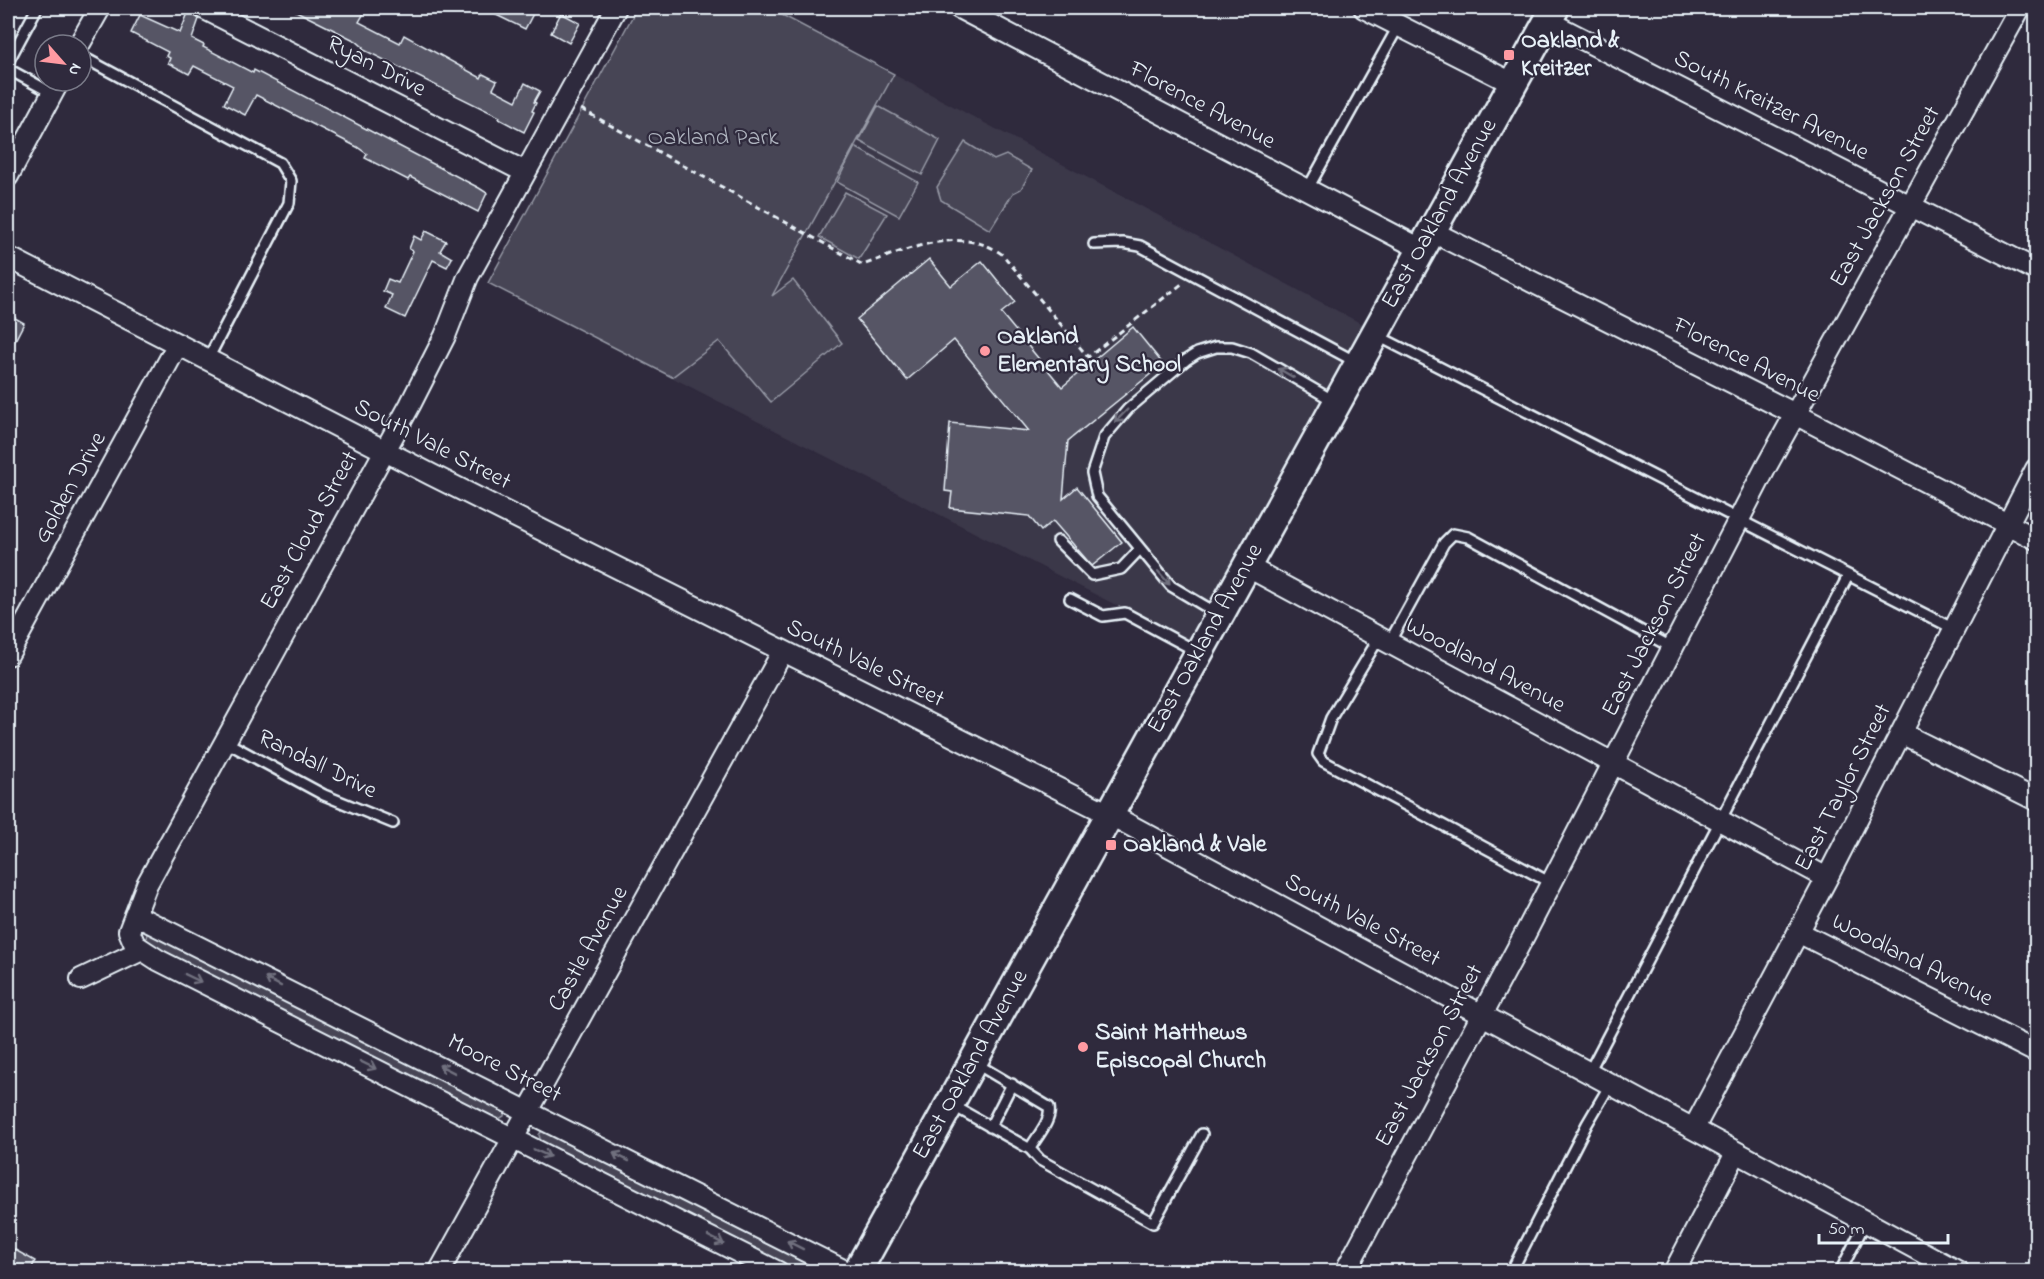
<svg xmlns="http://www.w3.org/2000/svg" width="2044" height="1279" font-family="'Indie Flower',sans-serif">
<style>
.built{fill:#3b3749}
.green{fill:#464455;stroke:#979aa6;stroke-width:1.5}
.building{fill:#575565;stroke:#e8f1f8;stroke-width:1.5}
.lines{fill:none;stroke-linecap:round;stroke-linejoin:round}
.lane-casing{stroke:#e8f1f8;stroke-width:14}
.street-casing{stroke:#e8f1f8;stroke-width:24}
.secondary-casing{stroke:#e8f1f8;stroke-width:32}
.path{stroke:#e8f1f8;stroke-width:3;stroke-dasharray:6 4.5;stroke-linecap:butt}
.lane{stroke:#2f2a3d;stroke-width:9}
.street{stroke:#2f2a3d;stroke-width:20}
.secondary{stroke:#2f2a3d;stroke-width:27}
.oneway{stroke:#70707e}
.poi-dot{fill:#ff9aa2;stroke:#2f2a3d;stroke-width:2}
.labels{text-anchor:middle;dominant-baseline:central;stroke-width:4.5;stroke-linejoin:round;paint-order:stroke}
.poi-label{font-size:24px;font-weight:bold;fill:#e8f1f8;stroke:#2f2a3d;text-anchor:start}
.street-label{font-size:24px;fill:#e8f1f8;stroke:#2f2a3d}
.park-label{font-size:24px;fill:#afb4bf;stroke:#2f2a3d}
</style>
<rect width="100%" height="100%" fill="#2f2a3d"/>
<filter id="ink" filterUnits="userSpaceOnUse"><feTurbulence type="fractalNoise" baseFrequency=".0167" numOctaves="2"/><feDisplacementMap in="SourceGraphic" scale="12" xChannelSelector="R" yChannelSelector="G"/><feConvolveMatrix kernelMatrix="1 2 1 2 8 2 1 2 1" color-interpolation-filters="sRGB"/></filter>
<g filter="url(#ink)">
<path class="built" d="M 637,8 L 769,8 L 1364,325 L 1188,642 L 488,283 Z"/>
<path class="green" d="M 637,8 L 769,8 L 894,74 L 772,296 L 793,280 L 842,343 L 771,402 L 719,341 L 672,377 L 488,283 Z
M 878,106 L 940,140 L 922,175 L 859,141 Z
M 965,142 L 994,160 L 1006,155 L 1032,170 L 1021,189 L 1013,193 L 990,230 L 941,200 L 937,187 Z
M 855,147 L 918,182 L 899,216 L 837,182 Z
M 845,192 L 887,214 L 859,259 L 819,237 Z
M 147,932 L 505,1110 L 504,1116 L 499,1119 L 492,1118 L 150,948 L 146,940 Z
M 543,1129 L 826,1271 L 798,1271 L 541,1142 L 539,1135 Z"/>
<path class="building" d="M 190,8 L 199,19 L 192,39 L 204,45 L 203,47 L 253,73 L 254,70 L 479,188 L 487,193 L 478,212 L 410,177 L 408,180 L 365,158 L 367,154 L 357,147 L 256,95 L 245,115 L 224,104 L 233,86 L 194,66 L 189,74 L 168,63 L 170,58 L 166,56 L 168,52 L 131,33 L 140,15 L 180,33 Z
M 290,8 L 367,8 L 359,22 L 400,43 L 404,35 L 481,78 L 483,74 L 497,81 L 493,89 L 516,101 L 525,83 L 540,91 L 534,102 L 536,103 L 532,111 L 534,112 L 524,132 L 499,119 L 500,117 L 362,49 L 363,47 L 356,41 Z
M 482,8 L 536,8 L 525,29 Z
M 561,13 L 580,23 L 569,43 L 551,33 Z
M 426,231 L 446,241 L 440,251 L 452,258 L 447,267 L 433,260 L 405,318 L 386,309 L 392,295 L 383,291 L 388,279 L 398,283 L 413,251 L 409,249 L 414,236 L 421,240 Z
M 929,259 L 951,286 L 982,261 L 1015,302 L 1001,313 L 1062,387 L 1133,327 L 1163,364 L 1068,441 L 1063,499 L 1077,487 L 1122,542 L 1092,566 L 1053,521 L 1041,531 L 1029,516 L 950,508 L 952,492 L 945,491 L 950,423 L 1029,431 L 954,340 L 907,380 L 857,319 Z
M 8,314 L 24,323 L 8,354 Z
M 8,1246 L 35,1261 L 30,1272 L 8,1272 Z"/>
<g class="lines">
<defs>
<path id="lane" d="M 81,56 L 280,163 L 291,181 L 289,203 L 208,359
M 8,62 L 37,8
M 8,69 L 52,93
M 1307,190 L 1399,25
M 1094,244 L 1123,243 L 1140,246 L 1356,362
M 1376,335 L 1954,629
M 1058,541 L 1092,575 L 1121,569 L 1140,549
M 1070,599 L 1103,616 L 1125,613 L 1196,651
M 1218,614 L 1171,586 L 1097,496 L 1092,473 L 1104,437 L 1128,409 L 1186,360 L 1197,353 L 1216,347 L 1232,347 L 1251,353 L 1334,401
M 1379,638 L 1331,718 L 1318,754 L 1323,761 L 1551,883
M 1389,643 L 1444,543 L 1453,534 L 1468,537 L 1671,647
M 224,741 L 324,795 L 393,823
M 1589,1072 L 1848,576
M 952,1105 L 1030,1149 C 1036,1137 1052,1121 1049,1107 L 975,1063
M 990,1127 L 1012,1084
M 1030,1149 L 1040,1160 L 1153,1223 L 1202,1134
M 1511,1272 L 1587,1124 L 1611,1083
M 1840,1272 L 1866,1221"/>
<path id="street" d="M 203,8 L 525,172
M 616,8 L 468,277 L 445,336 L 410,405 L 147,884 L 129,931 L 135,945 L 158,960 L 778,1272
M 959,8 L 1421,249
M 1364,8 L 1512,83
M 1547,21 L 2036,270
M 79,45 L 100,8
M 8,176 L 59,81
M 1431,231 L 1795,414 L 2036,539
M 8,257 L 432,475 L 1109,814 L 1959,1272
M 1246,566 L 1827,878
M 8,655 L 178,344
M 1901,733 L 2036,800
M 135,915 L 847,1272
M 1798,932 L 2036,1052
M 81,979 L 142,950
M 1694,1128 L 1827,878 L 2036,469
M 439,1272 L 783,651
M 1345,1272 L 1525,934 L 1766,467 L 2020,8
M 1674,1272 L 1736,1153"/>
<path id="secondary" d="M 857,1272 L 1555,8"/>
</defs>
<use href="#lane" class="lane-casing"/>
<use href="#street" class="street-casing"/>
<use href="#secondary" class="secondary-casing"/>
<path class="path" d="M 581,109 L 863,265 C 905,250 963,224 1003,255 L 1088,357 L 1183,283"/>
<use href="#lane" class="lane"/>
<use href="#street" class="street"/>
<use href="#secondary" class="secondary"/>
</g>
<defs><path id="oneway-shaft" d="M-6 0H5M1.5-3L5.5 0L1.5 3" fill="none" stroke-width="1.6" stroke-linecap="round" stroke-linejoin="round" transform="scale(1.5)"/></defs>
<g class="oneway">
<use href="#oneway-shaft" transform="translate(1286 373) rotate(-150)"/>
<use href="#oneway-shaft" transform="translate(1121 416) rotate(135)"/>
<use href="#oneway-shaft" transform="translate(1164 578) rotate(49)"/>
<use href="#oneway-shaft" transform="translate(193 978) rotate(26)"/>
<use href="#oneway-shaft" transform="translate(273 982) rotate(-153)"/>
<use href="#oneway-shaft" transform="translate(368 1065) rotate(26)"/>
<use href="#oneway-shaft" transform="translate(447 1069) rotate(-153)"/>
<use href="#oneway-shaft" transform="translate(542 1153) rotate(24)"/>
<use href="#oneway-shaft" transform="translate(621 1157) rotate(-153)"/>
<use href="#oneway-shaft" transform="translate(716 1240) rotate(27)"/>
<use href="#oneway-shaft" transform="translate(795 1245) rotate(-153)"/>
</g>
</g>
<g class="poi-dot">
<rect x="1503" y="49" width="12" height="12" rx="3"/>
<circle cx="985" cy="351" r="6"/>
<rect x="1105" y="839" width="12" height="12" rx="3"/>
<circle cx="1083" cy="1047" r="6"/>
</g>
<g class="labels">
<g class="poi-label">
<text x="1521" y="41">Oakland &amp;<tspan x="1521" dy="28">Kreitzer</tspan></text>
<text x="997" y="337">Oakland<tspan x="997" dy="28">Elementary School</tspan></text>
<text x="1123" y="845">Oakland &amp; Vale</text>
<text x="1095" y="1033">Saint Matthews<tspan x="1095" dy="28">Episcopal Church</tspan></text>
</g>
<g class="street-label">
<text transform="translate(376 67) rotate(27)">Ryan Drive</text>
<text transform="translate(1202 106) rotate(28)">Florence Avenue</text>
<text transform="translate(1771 106) rotate(27)">South Kreitzer Avenue</text>
<text transform="translate(1886 197) rotate(-61)">East Jackson Street</text>
<text transform="translate(1440 214) rotate(-61)">East Oakland Avenue</text>
<text transform="translate(1746 361) rotate(27)">Florence Avenue</text>
<text transform="translate(432 445) rotate(27)">South Vale Street</text>
<text transform="translate(71 488) rotate(-61)">Golden Drive</text>
<text transform="translate(310 531) rotate(-61)">East Cloud Street</text>
<text transform="translate(1655 625) rotate(-63)">East Jackson Street</text>
<text transform="translate(1206 639) rotate(-61)">East Oakland Avenue</text>
<text transform="translate(865 664) rotate(26)">South Vale Street</text>
<text transform="translate(1485 666) rotate(28)">Woodland Avenue</text>
<text transform="translate(317 765) rotate(26)">Randall Drive</text>
<text transform="translate(1844 788) rotate(-63)">East Taylor Street</text>
<text transform="translate(1362 921) rotate(28)">South Vale Street</text>
<text transform="translate(589 949) rotate(-61)">Castle Avenue</text>
<text transform="translate(1912 961) rotate(27)">Woodland Avenue</text>
<text transform="translate(1430 1056) rotate(-62)">East Jackson Street</text>
<text transform="translate(971 1065) rotate(-61)">East Oakland Avenue</text>
<text transform="translate(504 1069) rotate(27)">Moore Street</text>
</g>
<g class="park-label">
<text x="713" y="138">Oakland Park</text>
</g>
</g>
<rect width="2044" height="1279" fill="none" stroke="#2f2a3d" stroke-width="30"/>
<rect x="15" y="15" width="2014" height="1249" fill="none" stroke="#e8f1f8" stroke-width="2" filter="url(#ink)"/>
<g transform="translate(63 63) rotate(118)"><circle r="28" fill="#2f2a3d" stroke="#797a88" stroke-width="1.5"/>
<path d="M0-4.5L10 22L0 15L-10 22Z" fill="#ff9aa2"/>
<text y="-9" font-size="16" font-weight="bold" text-anchor="middle" fill="#e8f1f8">N</text>
</g>
<path d="M1819 1234v9h129v-9" fill="none" stroke="#e8f1f8" stroke-width="3"/>
<text x="1828" y="1234" font-size="18" fill="#e8f1f8" stroke="#2f2a3d" stroke-width="4.5" paint-order="stroke">50 m</text>
</svg>
